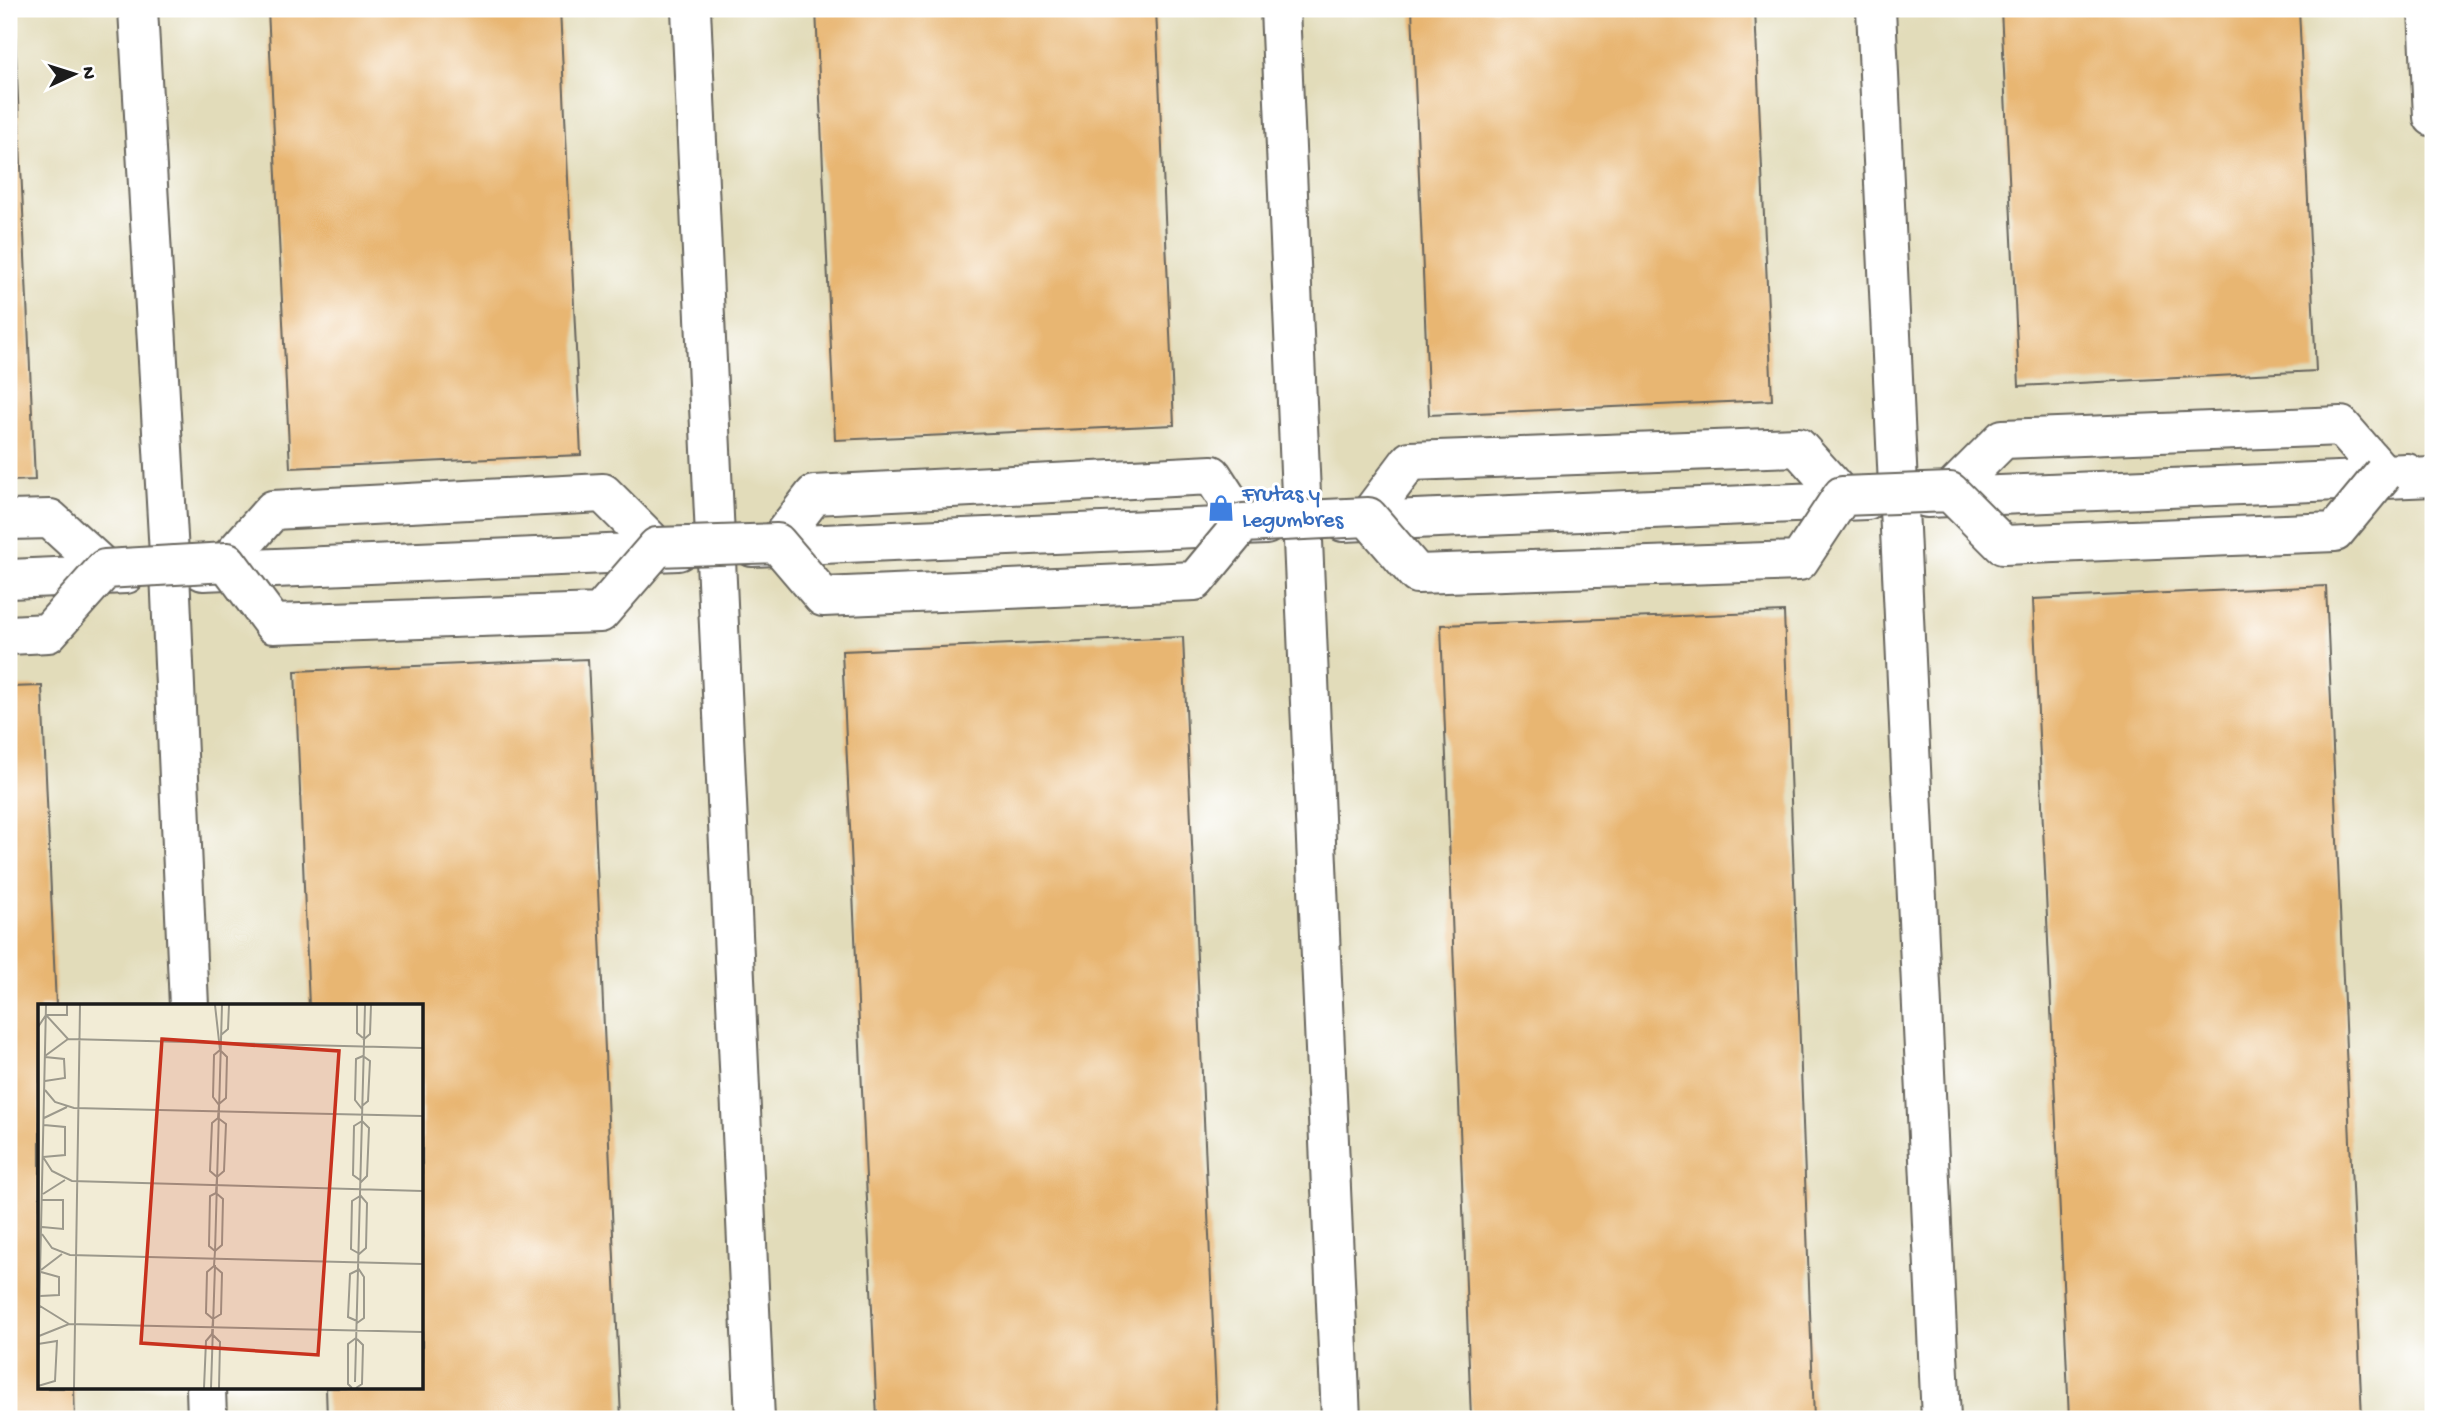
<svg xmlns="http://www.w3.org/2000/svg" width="2442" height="1428" font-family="'Gochi Hand',sans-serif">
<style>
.built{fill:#e2dcba;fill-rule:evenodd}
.building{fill:#e8b672}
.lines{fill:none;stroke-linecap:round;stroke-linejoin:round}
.minor-casing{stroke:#67655d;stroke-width:42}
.minor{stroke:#fff;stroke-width:38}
.minor-bridge-casing{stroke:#67655d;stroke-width:42;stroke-linecap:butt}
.minor-bridge{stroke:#fff;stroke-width:38}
.labels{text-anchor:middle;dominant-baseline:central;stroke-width:6;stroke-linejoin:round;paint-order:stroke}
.shop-label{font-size:23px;fill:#366cbe;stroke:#fff;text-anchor:start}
.inset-road{fill:none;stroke:#9c998c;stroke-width:2}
.view{fill:#c8321e;fill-opacity:0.15;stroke:#c8321e;stroke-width:3.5}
.inset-edge{fill:none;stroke:#1c1c1c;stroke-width:3.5}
</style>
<rect width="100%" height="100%" fill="#fff"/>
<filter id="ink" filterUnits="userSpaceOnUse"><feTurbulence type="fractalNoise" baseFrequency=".0143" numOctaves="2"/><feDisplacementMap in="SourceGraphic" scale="14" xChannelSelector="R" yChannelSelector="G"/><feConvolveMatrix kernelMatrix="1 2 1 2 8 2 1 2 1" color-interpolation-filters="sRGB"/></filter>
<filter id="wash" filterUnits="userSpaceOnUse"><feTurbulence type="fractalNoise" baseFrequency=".00686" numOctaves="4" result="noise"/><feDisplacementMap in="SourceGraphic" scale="28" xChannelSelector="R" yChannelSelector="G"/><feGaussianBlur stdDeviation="1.57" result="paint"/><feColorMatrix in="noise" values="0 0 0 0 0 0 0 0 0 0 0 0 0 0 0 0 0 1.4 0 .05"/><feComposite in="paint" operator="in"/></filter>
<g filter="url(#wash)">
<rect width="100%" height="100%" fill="#f2ecd6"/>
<path class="built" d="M 9,9 L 2433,9 L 2433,1419 L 9,1419 ZM 40,1006 L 422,1006 L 422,1388 L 40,1388 Z"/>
<g id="blocks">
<path class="building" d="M 9,9 L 14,9 L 35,480 L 9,481 Z
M 268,9 L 560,9 L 581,455 L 290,468 Z
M 816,9 L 1156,9 L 1174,425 L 835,440 Z
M 1412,9 L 1755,9 L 1772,400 L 1429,415 Z
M 2001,9 L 2299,9 L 2316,371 L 2019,386 Z
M 2326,586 L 2362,1419 L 2069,1419 L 2033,599 Z
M 1784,612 L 1814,1419 L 1471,1419 L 1441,625 Z
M 1183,637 L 1217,1419 L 877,1419 L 842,651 Z
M 588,659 L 621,1419 L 327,1419 L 326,1388 L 422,1388 L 422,1006 L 309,1006 L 295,671 Z
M 42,686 L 56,1006 L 40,1006 L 40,1388 L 74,1388 L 75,1419 L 9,1419 L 9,687 Z"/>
</g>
</g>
<g filter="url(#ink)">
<use href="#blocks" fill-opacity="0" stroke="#67655d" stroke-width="2"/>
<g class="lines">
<defs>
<path id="minor" d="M 138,9 L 170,572 L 189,1006
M 691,9 L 755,1419
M 1280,9 L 1341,1419
M 1876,9 L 1941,1419
M 2428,9 L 2433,117
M 1950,492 L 2003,439 L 2341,426 L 2383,474 L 2407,473
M 1927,498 L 2433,477
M 1368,517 L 1410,461 L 1798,447 L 1842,496
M 9,520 L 50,519 L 105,569
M 1343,522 L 1867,500
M 777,543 L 814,495 L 1212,475 L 1243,523
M 752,547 L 1266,525
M 227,562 L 273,510 L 603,493 L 657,547
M 203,571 L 678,551
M 9,579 L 126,574
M 206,1388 L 207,1419"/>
</defs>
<use href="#minor" class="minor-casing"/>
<use href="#minor" class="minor"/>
<defs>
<path id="minor-bridge" d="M 9,635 L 48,633 L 105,569 L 227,562 L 273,624 L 600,613 L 657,547 L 777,543 L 823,597 L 1195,581 L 1243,523 L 1368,517 L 1417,574 L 1799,561 L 1842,496 L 1950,492 L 2003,545 L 2335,532 L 2383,474"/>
</defs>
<use href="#minor-bridge" class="minor-bridge-casing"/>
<use href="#minor-bridge" class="minor-bridge"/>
</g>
</g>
<defs>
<symbol id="shop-bare" viewBox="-9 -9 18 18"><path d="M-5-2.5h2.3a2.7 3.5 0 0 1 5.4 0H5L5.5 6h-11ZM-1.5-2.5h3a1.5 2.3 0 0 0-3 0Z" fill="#3f7fe0" stroke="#fff" stroke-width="2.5" paint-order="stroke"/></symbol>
</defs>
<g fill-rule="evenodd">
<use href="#shop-bare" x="1202" y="489" width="38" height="38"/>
</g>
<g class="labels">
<g class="shop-label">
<text x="1242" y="495">Frutas y<tspan x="1242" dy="26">Legumbres</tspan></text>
</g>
</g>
<g transform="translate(38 1004)">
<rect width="385" height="385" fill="#f2ecd6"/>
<path class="inset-road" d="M 319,1 L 319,29 L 325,34M 8,11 L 30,35 L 385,44M 0,23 L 8,11 L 29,11 L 29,1M 183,31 L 190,25 L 191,1M 325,36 L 332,30 L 333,1M 7,52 L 30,35M 7,77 L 27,74 L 26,55 L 7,53M 7,86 L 17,98 L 36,104 L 385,112M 181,100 L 188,94 L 189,53 L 182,46M 324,102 L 330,97 L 332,57 L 325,52M 324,105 L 317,96 L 318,55 L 325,52M 6,114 L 29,103M 5,153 L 14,167 L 34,177 L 385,187M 5,153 L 27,151 L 27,123 L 6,121M 179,173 L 186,167 L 188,120 L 180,114M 322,176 L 315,171 L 316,122 L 324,117M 322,179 L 329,172 L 331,124 L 324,117M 5,190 L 27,176M 3,196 L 25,196 L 25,225 L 4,223M 4,230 L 14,244 L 32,251 L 385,260M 177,247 L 184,241 L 185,195 L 178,189M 177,248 L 184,1M 320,249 L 313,245 L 314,197 L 322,192M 320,251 L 328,244 L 329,199 L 322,191M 3,266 L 24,250M 2,292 L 21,291 L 21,273 L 3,268M 2,302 L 31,320M 175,315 L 183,310 L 184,269 L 176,262M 319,317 L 310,313 L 312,270 L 320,266M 319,319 L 326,314 L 326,273 L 320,264M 174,330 L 182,338 L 181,384M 1,332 L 31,320 L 385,328M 0,340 L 19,337 L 17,377 L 0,382M 0,360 L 8,1M 317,378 L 327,1M 36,384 L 42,1M 166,384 L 168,337 L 174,330 L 175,315 L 168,309 L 169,268 L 176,262 L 177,247 L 171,242 L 172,192 L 178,189 L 179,173 L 172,167 L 174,119 L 180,114 L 181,101 L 175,93 L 176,51 L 182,46 L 177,1M 173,384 L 177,261M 314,384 L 310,380 L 310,340 L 318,334M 318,384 L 324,380 L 325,341 L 319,335"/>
<path class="view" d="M 124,35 L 301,47 L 280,351 L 103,339 Z"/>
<rect width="385" height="385" class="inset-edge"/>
</g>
<rect width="2442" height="1428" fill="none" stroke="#fff" stroke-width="35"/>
<g transform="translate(74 74) rotate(86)" stroke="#ffffff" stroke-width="5" paint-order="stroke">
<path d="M0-5L12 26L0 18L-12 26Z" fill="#1c1c1c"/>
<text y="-10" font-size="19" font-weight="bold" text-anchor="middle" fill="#1c1c1c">N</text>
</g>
</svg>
